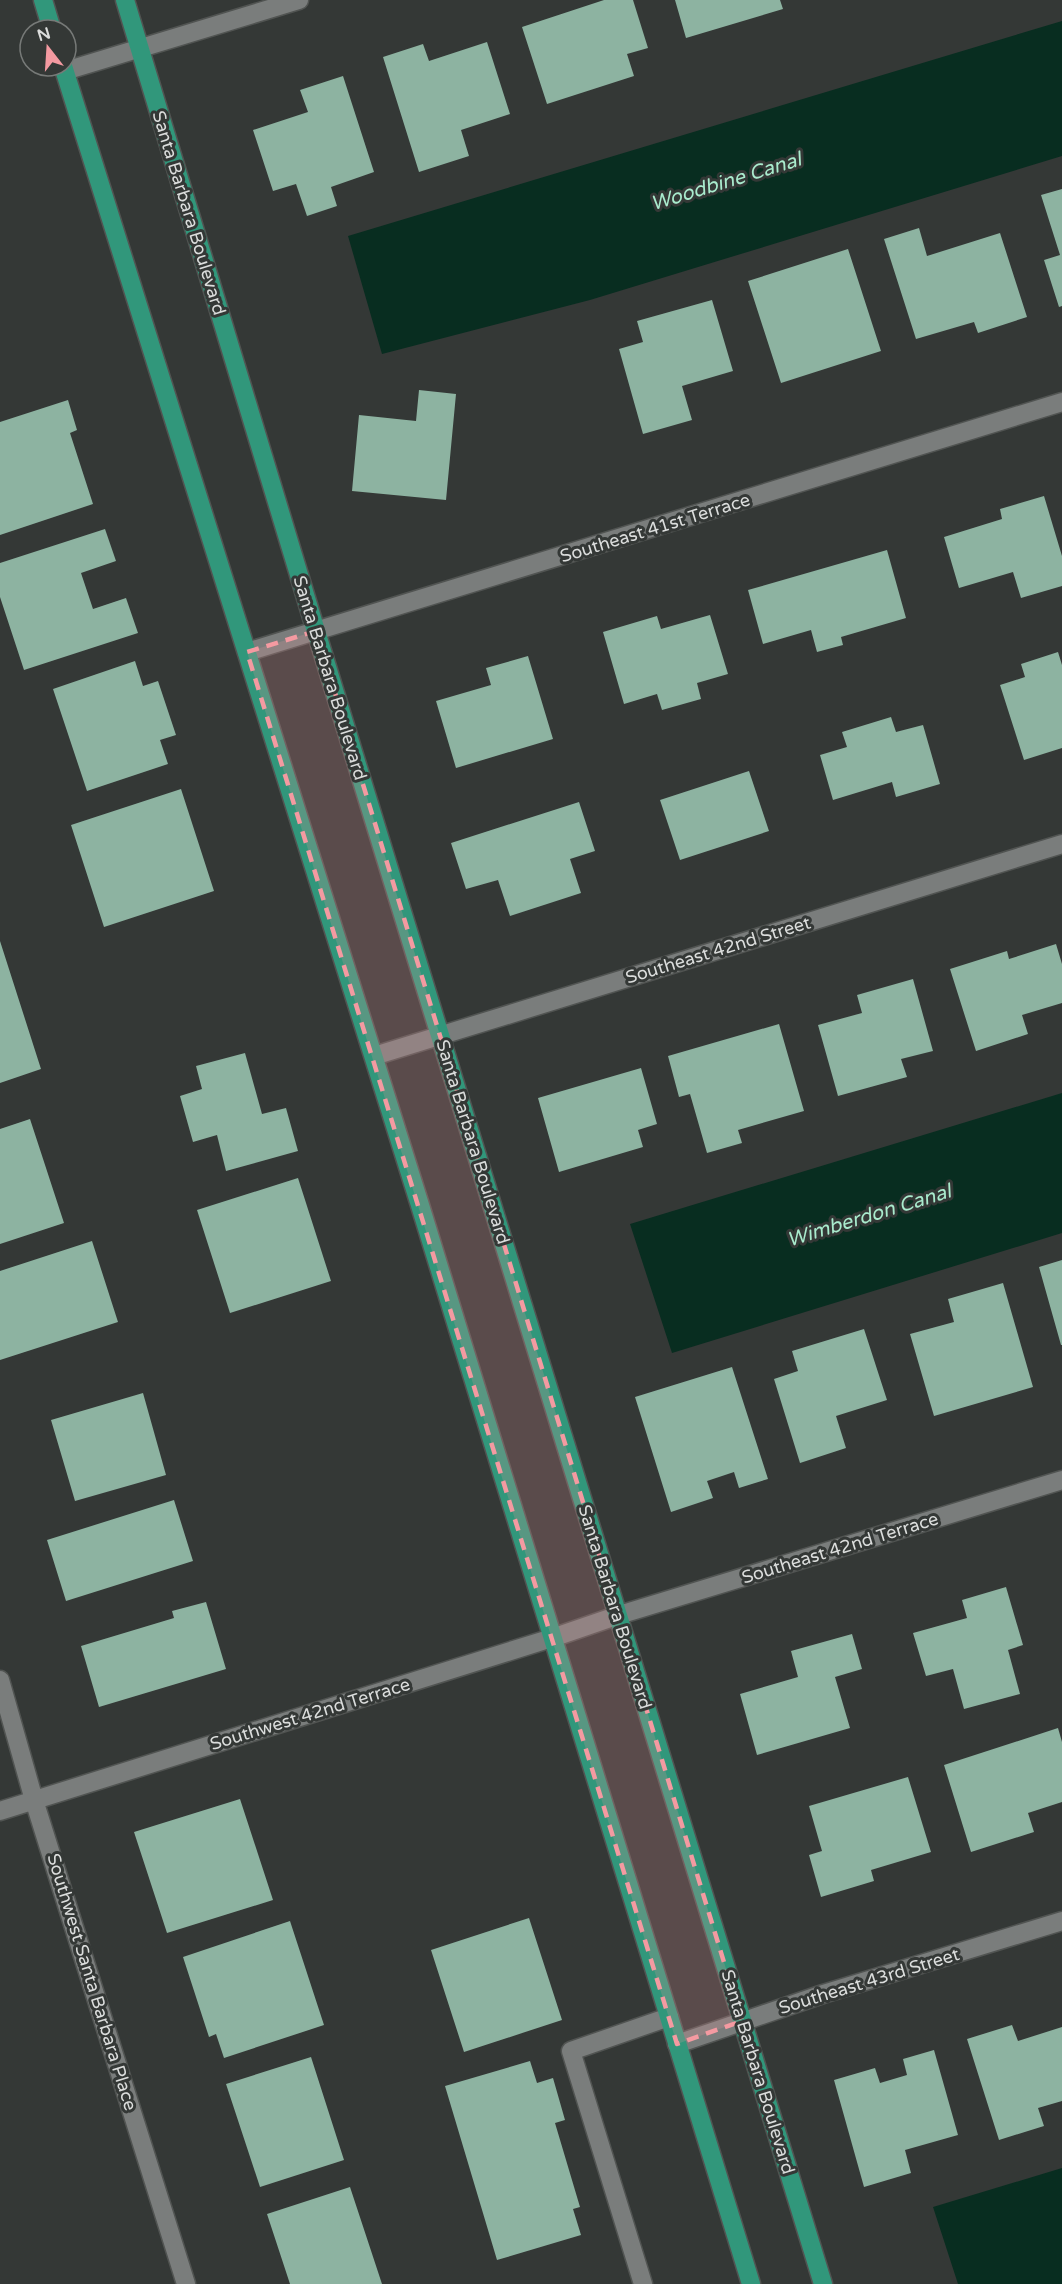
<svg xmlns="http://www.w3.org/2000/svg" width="1062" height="2284" font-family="'Varela Round',sans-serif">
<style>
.water{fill:#082d20}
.building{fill:#8db3a1}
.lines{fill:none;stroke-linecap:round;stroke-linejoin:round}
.minor-casing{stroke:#515452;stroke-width:21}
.major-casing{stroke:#515452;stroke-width:21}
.minor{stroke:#7a7d7c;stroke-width:18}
.major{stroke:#31977b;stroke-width:18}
.marked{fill:#f49aa1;fill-opacity:0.2;stroke:#f49aa1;stroke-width:4.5;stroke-dasharray:12 8;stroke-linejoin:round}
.labels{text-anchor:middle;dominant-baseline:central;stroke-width:6;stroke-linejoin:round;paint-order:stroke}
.street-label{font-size:18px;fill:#dbdddc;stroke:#343836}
.water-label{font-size:20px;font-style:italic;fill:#a9ebcd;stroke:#343836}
</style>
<rect width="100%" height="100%" fill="#343836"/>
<path class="water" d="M 1062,21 L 1062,156 L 590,300 L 382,354 L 348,236 Z
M 1062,1093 L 1062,1233 L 672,1353 L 630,1224 Z
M 1062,2168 L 1062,2284 L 958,2284 L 933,2207 Z"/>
<path class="building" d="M 604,0 L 633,0 L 648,48 L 627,54 L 634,76 L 547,104 L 522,27 Z
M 675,0 L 780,0 L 783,9 L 686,38 Z
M 487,42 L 510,114 L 461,130 L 469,156 L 419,172 L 383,57 L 423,44 L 429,61 Z
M 343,76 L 374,172 L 331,187 L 337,206 L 307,216 L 296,184 L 273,191 L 253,130 L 308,112 L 300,90 Z
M 1062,189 L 1062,306 L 1059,307 L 1044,260 L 1060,255 L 1041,195 Z
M 919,228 L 927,256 L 1000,233 L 1027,317 L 978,333 L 974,322 L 916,339 L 884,239 Z
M 848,249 L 881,351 L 781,383 L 748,281 Z
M 712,300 L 733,371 L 682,386 L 692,420 L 643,434 L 619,349 L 643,342 L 637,321 Z
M 419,390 L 456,394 L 446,500 L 352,491 L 359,415 L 416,421 Z
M 68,400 L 77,430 L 70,433 L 93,504 L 0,535 L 0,422 Z
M 1044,496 L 1062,556 L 1062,586 L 1021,598 L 1013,572 L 959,588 L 944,537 L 1002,519 L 1000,509 Z
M 105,529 L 116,561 L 81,573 L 93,609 L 126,598 L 138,633 L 24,670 L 0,597 L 0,563 Z
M 887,550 L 906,618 L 841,637 L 843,645 L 817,652 L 811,630 L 763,644 L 748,590 Z
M 710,615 L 728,674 L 697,683 L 701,699 L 662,710 L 657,694 L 624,704 L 603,632 L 657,616 L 661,629 Z
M 1058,652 L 1062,665 L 1062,748 L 1024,760 L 1000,685 L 1025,677 L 1021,664 Z
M 528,656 L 553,739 L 456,768 L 436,701 L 491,685 L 486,668 Z
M 135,661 L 143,686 L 158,681 L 176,735 L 160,740 L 168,764 L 87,791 L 53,689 Z
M 891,717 L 896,732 L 923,725 L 940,784 L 896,797 L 892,782 L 833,800 L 820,755 L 847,747 L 842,732 Z
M 749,771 L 769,831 L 680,860 L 660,800 Z
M 181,789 L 214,891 L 104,927 L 71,825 Z
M 579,802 L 595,851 L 570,859 L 581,893 L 510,916 L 498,880 L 466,889 L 451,843 Z
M 0,941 L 41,1069 L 0,1083 Z
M 1056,944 L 1062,964 L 1062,1003 L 1022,1015 L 1028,1034 L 976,1051 L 950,969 L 1007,951 L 1009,959 Z
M 913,979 L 933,1051 L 901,1059 L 907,1077 L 838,1096 L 818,1025 L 862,1013 L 857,995 Z
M 779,1024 L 804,1111 L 738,1130 L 742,1143 L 707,1153 L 690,1094 L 679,1097 L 668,1056 Z
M 245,1053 L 262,1114 L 286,1108 L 298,1151 L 226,1171 L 217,1135 L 193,1142 L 180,1096 L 202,1089 L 196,1066 Z
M 641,1068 L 657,1124 L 638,1130 L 643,1147 L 559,1172 L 538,1098 Z
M 30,1119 L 64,1223 L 0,1244 L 0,1129 Z
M 298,1178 L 331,1281 L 230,1313 L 197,1210 Z
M 92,1241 L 118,1322 L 0,1360 L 0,1271 Z
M 1062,1260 L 1062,1345 L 1061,1345 L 1039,1267 Z
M 1003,1283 L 1033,1387 L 934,1416 L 910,1334 L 954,1322 L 948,1299 Z
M 864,1329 L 887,1400 L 836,1416 L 846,1448 L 800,1463 L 774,1379 L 798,1371 L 792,1351 Z
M 732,1367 L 768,1479 L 739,1488 L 734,1472 L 707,1481 L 713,1498 L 671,1512 L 635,1397 Z
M 143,1393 L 166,1475 L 75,1501 L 51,1420 Z
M 174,1500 L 193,1561 L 66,1601 L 47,1540 Z
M 1006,1587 L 1023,1645 L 1008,1650 L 1020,1694 L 964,1709 L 953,1669 L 926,1676 L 913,1633 L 967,1618 L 962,1600 Z
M 206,1602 L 226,1669 L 99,1707 L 81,1646 L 174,1618 L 172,1611 Z
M 852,1634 L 862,1669 L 835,1677 L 850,1728 L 757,1755 L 740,1694 L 798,1677 L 791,1651 Z
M 1058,1728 L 1062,1742 L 1062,1802 L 1028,1813 L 1034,1832 L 971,1852 L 944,1765 Z
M 908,1777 L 931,1852 L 871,1870 L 874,1881 L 821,1897 L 809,1855 L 822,1851 L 809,1806 Z
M 240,1799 L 273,1900 L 167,1933 L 134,1832 Z
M 529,1918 L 562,2020 L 464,2052 L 431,1950 Z
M 290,1921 L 324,2025 L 224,2058 L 216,2034 L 209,2037 L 183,1957 Z
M 1012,2025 L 1018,2041 L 1062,2027 L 1062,2101 L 1038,2108 L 1044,2126 L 999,2140 L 967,2039 Z
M 934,2050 L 958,2135 L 905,2150 L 911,2173 L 864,2187 L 834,2080 L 875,2068 L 880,2083 L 907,2075 L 903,2059 Z
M 311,2057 L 344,2160 L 260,2187 L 226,2084 Z
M 530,2061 L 537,2083 L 553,2078 L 565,2120 L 555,2123 L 580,2207 L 573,2209 L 581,2235 L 497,2260 L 445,2086 Z
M 350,2187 L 382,2284 L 290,2284 L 267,2214 Z"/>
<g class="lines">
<defs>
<path id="minor" d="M 65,71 L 299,0
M 247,652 L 1062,402
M 374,1056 L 1062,844
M 0,1680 L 34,1800 L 186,2284
M 0,1811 L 552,1638 L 619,1615 L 1062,1480
M 677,2044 L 823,1994 L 1062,1921
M 643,2284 L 571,2051 L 669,2017"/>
<path id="major" d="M 43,0 L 52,30
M 125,0 L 316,631 L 823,2284
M 63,66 L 419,1202 L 751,2284"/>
</defs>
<use href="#minor" class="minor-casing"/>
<use href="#major" class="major-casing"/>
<use href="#minor" class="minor"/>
<use href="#major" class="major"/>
</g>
<path class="marked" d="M 316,631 L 742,2021 L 677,2044 L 247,652 Z"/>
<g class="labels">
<g class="street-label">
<text transform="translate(189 213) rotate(73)">Santa Barbara Boulevard</text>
<text transform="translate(655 528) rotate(-17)">Southeast 41st Terrace</text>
<text transform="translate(330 678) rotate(73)">Santa Barbara Boulevard</text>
<text transform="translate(718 950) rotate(-17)">Southeast 42nd Street</text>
<text transform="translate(473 1142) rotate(73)">Santa Barbara Boulevard</text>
<text transform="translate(840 1548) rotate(-17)">Southeast 42nd Terrace</text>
<text transform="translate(615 1607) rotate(73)">Santa Barbara Boulevard</text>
<text transform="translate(310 1714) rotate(-17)">Southwest 42nd Terrace</text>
<text transform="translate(869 1981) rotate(-17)">Southeast 43rd Street</text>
<text transform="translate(92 1982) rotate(73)">Southwest Santa Barbara Place</text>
<text transform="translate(758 2072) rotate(73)">Santa Barbara Boulevard</text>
</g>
<g class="water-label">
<text transform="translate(726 182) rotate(-17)">Woodbine Canal</text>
<text transform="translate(869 1216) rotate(-17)">Wimberdon Canal</text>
</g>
</g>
<g transform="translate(48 48) rotate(343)"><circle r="28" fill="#343836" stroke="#777a78" stroke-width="1.5"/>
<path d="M0-4.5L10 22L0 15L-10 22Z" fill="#f49aa1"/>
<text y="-9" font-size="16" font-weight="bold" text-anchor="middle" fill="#dbdddc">N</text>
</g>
</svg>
